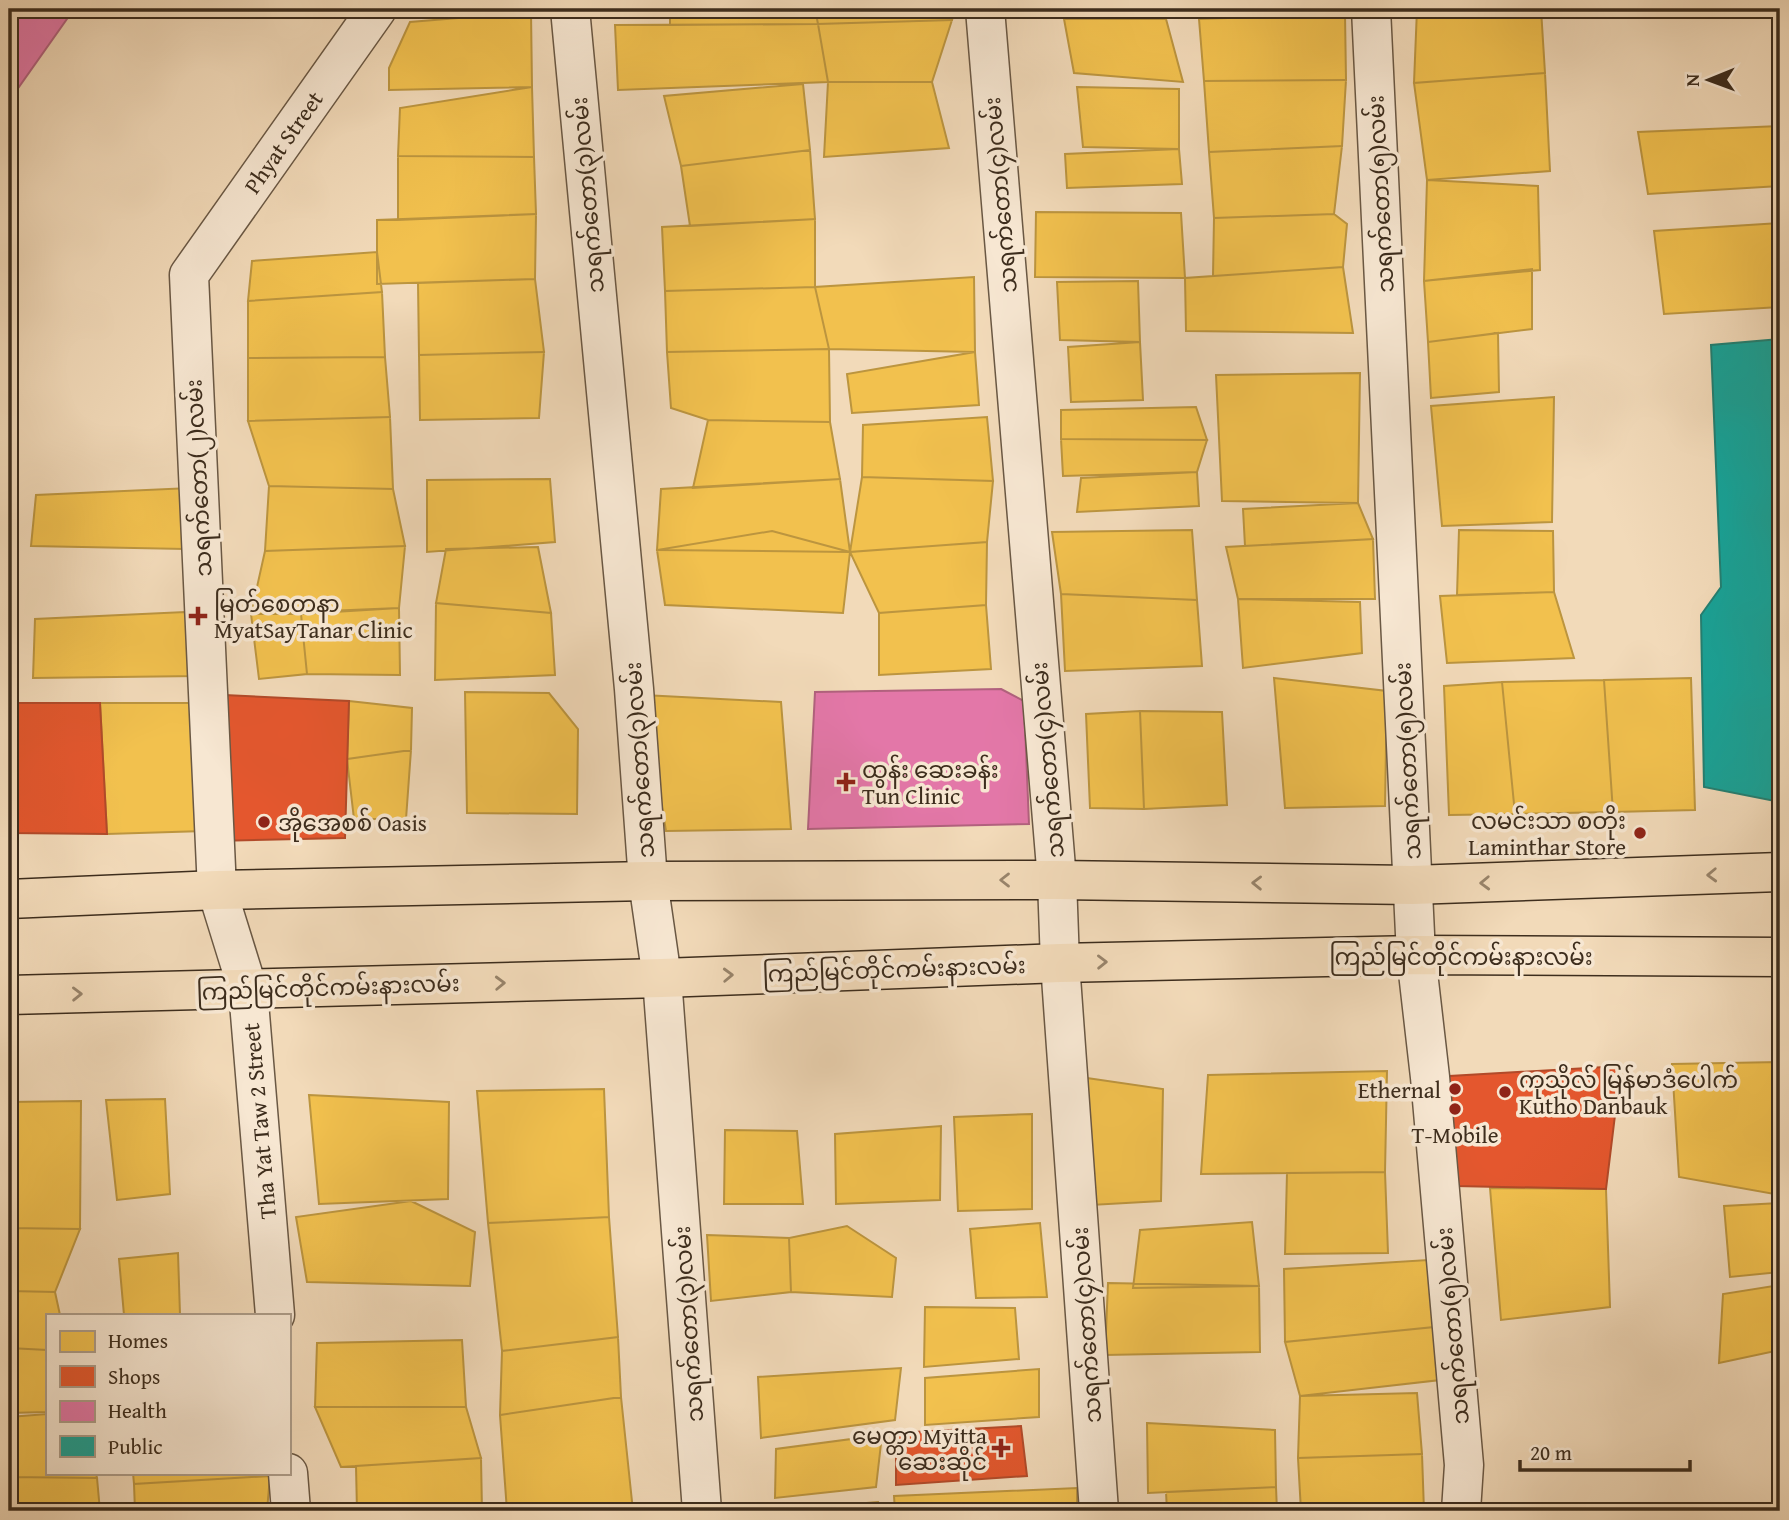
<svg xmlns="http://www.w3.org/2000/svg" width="1789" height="1520" font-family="'Gentium Book Plus','Noto Sans Myanmar',serif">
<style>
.homes{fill:#f2c14e;stroke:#bc953f;stroke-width:2}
.shops{fill:#e4572e;stroke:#b24a29;stroke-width:2}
.health{fill:#e377a8;stroke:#b1617e;stroke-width:2}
.public{fill:#17a398;stroke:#228073;stroke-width:2}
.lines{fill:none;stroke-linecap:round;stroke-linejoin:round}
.minor-casing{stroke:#6a5844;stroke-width:41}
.major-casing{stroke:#3d2d1d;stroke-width:41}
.minor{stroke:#f7e7d2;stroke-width:38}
.major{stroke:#f2dab9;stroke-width:38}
.oneway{stroke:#98846b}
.poi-dot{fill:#8f2418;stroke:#f7e7d2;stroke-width:2.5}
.labels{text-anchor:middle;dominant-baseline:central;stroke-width:7;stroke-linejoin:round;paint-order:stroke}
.street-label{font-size:23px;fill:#3d2d1d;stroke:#f7e7d2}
.poi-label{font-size:23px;fill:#3d2d1d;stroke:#f7e7d2;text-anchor:start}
</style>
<rect width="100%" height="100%" fill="#f2dab9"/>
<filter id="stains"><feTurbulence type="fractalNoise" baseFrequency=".00286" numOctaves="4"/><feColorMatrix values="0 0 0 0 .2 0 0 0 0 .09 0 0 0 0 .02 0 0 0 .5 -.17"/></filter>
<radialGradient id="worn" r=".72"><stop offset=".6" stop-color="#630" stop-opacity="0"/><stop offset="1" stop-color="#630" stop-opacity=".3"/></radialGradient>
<path class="homes" d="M 670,9 L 815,9 L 818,24 L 670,25 Z
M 815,9 L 952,9 L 952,20 L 818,24 Z
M 1199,9 L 1344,9 L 1345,14 L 1199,19 Z
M 1417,9 L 1541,9 L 1545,73 L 1414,83 Z
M 531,12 L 532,87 L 389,90 L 389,68 L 410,22 Z
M 1345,14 L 1346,80 L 1204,81 L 1199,19 Z
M 1064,19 L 1166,19 L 1183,82 L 1074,73 Z
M 952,20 L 932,82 L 828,82 L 818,24 Z
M 818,24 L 828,82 L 618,90 L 615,25 Z
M 1545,73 L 1550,171 L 1427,180 L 1414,83 Z
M 1346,80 L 1342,146 L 1209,152 L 1204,81 Z
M 828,82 L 932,82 L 949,148 L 824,157 Z
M 803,84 L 810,150 L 681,166 L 664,96 Z
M 532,87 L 534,157 L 398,156 L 400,108 Z
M 1077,87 L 1179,89 L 1179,149 L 1083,147 Z
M 1780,126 L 1780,186 L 1648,194 L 1638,132 Z
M 1342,146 L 1334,214 L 1214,218 L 1209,152 Z
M 1179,149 L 1182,184 L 1067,188 L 1065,154 Z
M 810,150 L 815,219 L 690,226 L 681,166 Z
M 398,156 L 534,157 L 536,214 L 398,220 Z
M 1427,180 L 1538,186 L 1540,270 L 1424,281 Z
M 1036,212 L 1181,213 L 1185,278 L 1035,277 Z
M 536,214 L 535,279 L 377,284 L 377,220 Z
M 1334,214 L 1347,224 L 1343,267 L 1213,276 L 1214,218 Z
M 815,219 L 815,287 L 665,291 L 662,227 Z
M 1780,223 L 1780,307 L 1664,314 L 1654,231 Z
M 377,252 L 382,292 L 248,301 L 252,261 Z
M 1343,267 L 1353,333 L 1186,331 L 1185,278 Z
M 1532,269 L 1532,329 L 1428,342 L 1424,281 Z
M 974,277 L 975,352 L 829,349 L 815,287 Z
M 535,279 L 544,352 L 419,355 L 418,283 Z
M 1138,281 L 1140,342 L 1060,340 L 1057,282 Z
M 815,287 L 829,349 L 667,352 L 665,291 Z
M 382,292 L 385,357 L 248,358 L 248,301 Z
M 1498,333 L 1499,392 L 1431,398 L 1428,342 Z
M 1140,342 L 1143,400 L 1071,402 L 1068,347 Z
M 829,349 L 830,422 L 708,420 L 671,408 L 667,352 Z
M 544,352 L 539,418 L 420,420 L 419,355 Z
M 975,352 L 979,405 L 852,413 L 847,374 Z
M 385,357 L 390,417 L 248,421 L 248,358 Z
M 1360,373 L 1358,503 L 1222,501 L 1216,375 Z
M 1554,397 L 1552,522 L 1442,526 L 1431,406 Z
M 1196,407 L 1207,440 L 1061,439 L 1061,410 Z
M 390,417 L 393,489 L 269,486 L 248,421 Z
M 987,417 L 993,481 L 862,477 L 863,425 Z
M 708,420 L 830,422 L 840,479 L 693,488 Z
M 1061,439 L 1207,440 L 1197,472 L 1063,476 Z
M 1197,472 L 1199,506 L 1077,512 L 1081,478 Z
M 862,477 L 993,481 L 987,542 L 850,552 Z
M 550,479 L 555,542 L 427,552 L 427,480 Z
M 840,479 L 850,552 L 657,550 L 661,489 Z
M 269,486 L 393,489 L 405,546 L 265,551 Z
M 190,488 L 185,549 L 31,546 L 36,495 Z
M 1358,503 L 1373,539 L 1245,546 L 1243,509 Z
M 1192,530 L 1197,600 L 1061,594 L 1052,532 Z
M 1459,530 L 1553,531 L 1554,592 L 1457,595 Z
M 772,531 L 850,552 L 843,613 L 665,605 L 657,550 Z
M 1373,539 L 1375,599 L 1238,599 L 1226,547 Z
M 987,542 L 986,605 L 879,613 L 850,552 Z
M 405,546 L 399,608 L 251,614 L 265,551 Z
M 538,547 L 551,613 L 436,603 L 446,549 Z
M 1554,592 L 1574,658 L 1447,663 L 1440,596 Z
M 1061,594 L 1197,600 L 1202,666 L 1065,671 Z
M 1238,599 L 1360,602 L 1362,653 L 1243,668 Z
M 436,603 L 551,613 L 555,675 L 435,680 Z
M 986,605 L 991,669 L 879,675 L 879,613 Z
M 399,608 L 400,675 L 307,674 L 301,614 Z
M 185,612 L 198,676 L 33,678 L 35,619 Z
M 251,614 L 301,614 L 307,674 L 259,679 Z
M 1274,678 L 1387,691 L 1385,806 L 1285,808 Z
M 1691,678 L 1695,810 L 1613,812 L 1604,680 Z
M 1604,680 L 1613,812 L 1515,814 L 1502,682 Z
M 1502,682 L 1515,814 L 1449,815 L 1444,686 Z
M 465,692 L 549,693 L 578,729 L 577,814 L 467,813 Z
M 643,695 L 781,702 L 791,829 L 666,831 Z
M 349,701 L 412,708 L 411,750 L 347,759 Z
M 100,703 L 206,703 L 204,831 L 107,834 Z
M 1140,711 L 1144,809 L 1090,808 L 1086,714 Z
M 1140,711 L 1222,712 L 1227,805 L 1144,809 Z
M 411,750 L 406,819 L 354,819 L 347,759 Z
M 1780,1062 L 1780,1195 L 1679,1177 L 1672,1064 Z
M 1387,1071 L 1385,1172 L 1201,1174 L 1208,1075 Z
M 1087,1078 L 1163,1089 L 1161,1201 L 1091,1205 Z
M 604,1089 L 609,1217 L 488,1223 L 477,1091 Z
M 309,1095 L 449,1102 L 448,1199 L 319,1204 Z
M 165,1099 L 170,1194 L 117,1200 L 106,1100 Z
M 81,1101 L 80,1229 L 9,1228 L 9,1102 Z
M 1032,1114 L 1032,1209 L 958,1211 L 954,1117 Z
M 941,1126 L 940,1200 L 836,1204 L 835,1134 Z
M 725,1130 L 797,1131 L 803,1204 L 724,1204 Z
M 1385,1172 L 1388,1253 L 1285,1254 L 1287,1173 Z
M 1490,1188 L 1606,1189 L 1610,1307 L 1501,1320 Z
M 411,1201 L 475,1232 L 470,1286 L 307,1282 L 296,1217 Z
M 1780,1203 L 1780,1272 L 1730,1277 L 1724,1206 Z
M 609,1217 L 618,1337 L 502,1351 L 488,1223 Z
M 1252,1222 L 1259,1286 L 1133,1288 L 1140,1230 Z
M 1040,1223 L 1047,1297 L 976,1298 L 970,1229 Z
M 847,1226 L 896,1258 L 892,1297 L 791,1292 L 789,1238 Z
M 9,1228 L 80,1229 L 55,1292 L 9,1291 Z
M 707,1235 L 789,1238 L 791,1292 L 711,1301 Z
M 178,1253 L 180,1315 L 124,1315 L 119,1259 Z
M 1428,1260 L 1434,1327 L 1285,1342 L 1284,1269 Z
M 1108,1283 L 1259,1286 L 1260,1352 L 1105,1355 Z
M 1780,1285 L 1780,1350 L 1719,1363 L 1723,1294 Z
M 9,1291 L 55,1292 L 60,1315 L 47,1315 L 47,1350 L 9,1348 Z
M 925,1307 L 1015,1308 L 1019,1359 L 924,1367 Z
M 1434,1327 L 1440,1380 L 1300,1396 L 1285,1342 Z
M 618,1337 L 621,1397 L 500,1415 L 502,1351 Z
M 462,1340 L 466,1407 L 315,1407 L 317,1343 Z
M 9,1348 L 47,1350 L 47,1412 L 9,1413 Z
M 901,1368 L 895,1420 L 761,1438 L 758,1377 Z
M 1039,1369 L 1039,1417 L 925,1425 L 925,1378 Z
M 1417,1393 L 1422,1454 L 1298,1458 L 1300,1396 Z
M 621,1397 L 633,1511 L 507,1511 L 500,1415 Z
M 315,1407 L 466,1407 L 481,1458 L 341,1467 Z
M 47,1414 L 47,1473 L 96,1473 L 97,1478 L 9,1477 L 9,1417 Z
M 1147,1423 L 1275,1430 L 1276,1487 L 1148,1493 Z
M 882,1435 L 876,1487 L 775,1498 L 776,1449 Z
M 1422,1454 L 1424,1511 L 1301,1511 L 1298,1458 Z
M 481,1458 L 482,1511 L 357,1511 L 356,1466 Z
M 133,1473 L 269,1473 L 270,1476 L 134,1484 Z
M 270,1476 L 267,1511 L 135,1511 L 134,1484 Z
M 9,1477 L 97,1478 L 100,1511 L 9,1511 Z
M 1276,1487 L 1277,1511 L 1167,1511 L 1166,1492 Z
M 1077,1488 L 1077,1511 L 895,1511 L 894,1496 Z
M 878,1502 L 879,1511 L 765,1511 Z"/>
<path class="shops" d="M 224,695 L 349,701 L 345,838 L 215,841 Z
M 9,703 L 100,703 L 107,834 L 9,833 Z
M 1621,1066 L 1606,1189 L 1455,1186 L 1433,1077 Z
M 1021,1426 L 1027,1476 L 896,1485 L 896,1433 Z"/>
<path class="health" d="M 9,9 L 74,9 L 9,101 Z
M 1001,689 L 1024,701 L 1029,824 L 808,829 L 815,692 Z"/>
<path class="public" d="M 1780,339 L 1780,802 L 1704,787 L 1701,615 L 1721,587 L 1711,345 Z"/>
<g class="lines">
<defs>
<path id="minor" d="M 570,9 L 634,689 L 648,881 L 662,978 L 702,1511
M 985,9 L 1057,880 L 1060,963 L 1099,1511
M 1371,9 L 1416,955 L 1430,1077 L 1464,1465 L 1461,1511
M 275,1315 L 248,990 L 217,890 L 189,275 L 377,9
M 288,1473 L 291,1511"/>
<path id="major" d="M 9,899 L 217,890 L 648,881 L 1057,880 L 1412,885 L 1780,872
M 9,995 L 662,978 L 1060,963 L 1416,955 L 1780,957"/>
</defs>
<use href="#minor" class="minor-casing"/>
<use href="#major" class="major-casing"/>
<use href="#minor" class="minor"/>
<use href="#major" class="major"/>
</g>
<defs><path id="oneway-chevron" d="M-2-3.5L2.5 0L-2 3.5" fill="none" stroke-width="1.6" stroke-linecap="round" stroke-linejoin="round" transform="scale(1.75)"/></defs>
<g class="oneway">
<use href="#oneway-chevron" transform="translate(1712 875) rotate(178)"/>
<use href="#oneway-chevron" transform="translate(1005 880) rotate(180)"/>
<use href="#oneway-chevron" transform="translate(1257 883) rotate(-179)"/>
<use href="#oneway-chevron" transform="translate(1485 883) rotate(178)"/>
<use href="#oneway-chevron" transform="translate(1102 962) rotate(-1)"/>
<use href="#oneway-chevron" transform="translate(728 975) rotate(-2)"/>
<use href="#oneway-chevron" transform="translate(500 983) rotate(-2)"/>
<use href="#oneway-chevron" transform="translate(77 994) rotate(-1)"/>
</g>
<g class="poi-dot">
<path d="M194.5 605.5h7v7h7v7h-7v7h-7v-7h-7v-7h7z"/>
<path d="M842.5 771.5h7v7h7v7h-7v7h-7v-7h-7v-7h7z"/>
<circle cx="264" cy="822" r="7"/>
<circle cx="1640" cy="833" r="7"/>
<circle cx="1455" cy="1089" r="7"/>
<circle cx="1505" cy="1092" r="7"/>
<circle cx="1455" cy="1109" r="7"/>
<path d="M997.5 1437.5h7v7h7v7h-7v7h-7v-7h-7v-7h7z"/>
</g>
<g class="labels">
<g class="street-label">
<text transform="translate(283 142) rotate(-55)">Phyat Street</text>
<text transform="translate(1380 194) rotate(-93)">သရက်တော(၅)လမ်း</text>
<text transform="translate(587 195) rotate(-95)">သရက်တော(၃)လမ်း</text>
<text transform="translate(1000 195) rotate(-95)">သရက်တော(၄)လမ်း</text>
<text transform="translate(198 478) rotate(-93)">သရက်တော(၂)လမ်း</text>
<text transform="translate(639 760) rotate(-94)">သရက်တော(၃)လမ်း</text>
<text transform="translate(1047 760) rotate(-95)">သရက်တော(၄)လမ်း</text>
<text transform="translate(1407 761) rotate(-93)">သရက်တော(၅)လမ်း</text>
<text x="1461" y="956">ကြည်မြင်တိုင်ကမ်းနားလမ်း</text>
<text transform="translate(894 969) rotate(-2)">ကြည်မြင်တိုင်ကမ်းနားလမ်း</text>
<text transform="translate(328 987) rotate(-2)">ကြည်မြင်တိုင်ကမ်းနားလမ်း</text>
<text transform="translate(259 1121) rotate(-95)">Tha Yat Taw 2 Street</text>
<text transform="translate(688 1324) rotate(-94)">သရက်တော(၃)လမ်း</text>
<text transform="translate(1086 1325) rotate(-94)">သရက်တော(၄)လမ်း</text>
<text transform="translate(1452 1326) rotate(-95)">သရက်တော(၅)လမ်း</text>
</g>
<g class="poi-label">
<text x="214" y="603">မြတ်စေတနာ<tspan x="214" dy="26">MyatSayTanar Clinic</tspan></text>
<text x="862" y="769">ထွန်း ဆေးခန်း<tspan x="862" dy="26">Tun Clinic</tspan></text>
<text x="1626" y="820" text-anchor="end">လမင်းသာ စတိုး<tspan x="1626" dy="26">Laminthar Store</tspan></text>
<text x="278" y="822">အိုအေစစ် Oasis</text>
<text x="1519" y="1079">ကုသိုလ် မြန်မာဒံပေါက်<tspan x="1519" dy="26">Kutho Danbauk</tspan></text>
<text x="1441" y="1089" text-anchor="end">Ethernal</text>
<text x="1455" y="1134" text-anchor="middle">T-Mobile</text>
<text x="987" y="1435" text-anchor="end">မေတ္တာ Myitta<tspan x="987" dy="26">ဆေးဆိုင်</tspan></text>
</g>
</g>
<rect width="1789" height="1520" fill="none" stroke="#f2dab9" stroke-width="35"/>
<rect x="10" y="10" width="1768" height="1499" fill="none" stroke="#3d2d1d" stroke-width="3.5"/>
<rect x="18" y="18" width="1754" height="1485" fill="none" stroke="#3d2d1d" stroke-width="2"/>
<rect x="46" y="1314" width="245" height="161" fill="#f7e7d2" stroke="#ad9d8a" stroke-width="2"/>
<rect x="60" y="1331" width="35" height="21" fill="#f2c14e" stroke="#ad9d8a" stroke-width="2"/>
<text x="108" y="1348" font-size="21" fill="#3d2d1d">Homes</text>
<rect x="60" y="1366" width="35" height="21" fill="#e4572e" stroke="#ad9d8a" stroke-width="2"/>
<text x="108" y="1384" font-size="21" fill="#3d2d1d">Shops</text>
<rect x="60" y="1401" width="35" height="21" fill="#e377a8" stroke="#ad9d8a" stroke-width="2"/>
<text x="108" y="1418" font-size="21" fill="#3d2d1d">Health</text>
<rect x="60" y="1436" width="35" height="21" fill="#17a398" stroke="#ad9d8a" stroke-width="2"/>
<text x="108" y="1454" font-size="21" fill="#3d2d1d">Public</text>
<g transform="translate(1709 80) rotate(269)" stroke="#f7e7d2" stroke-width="5" paint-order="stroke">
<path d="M0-5L12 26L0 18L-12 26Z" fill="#3d2d1d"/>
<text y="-10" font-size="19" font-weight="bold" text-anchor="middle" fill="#3d2d1d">N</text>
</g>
<path d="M1520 1460v10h170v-10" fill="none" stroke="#3d2d1d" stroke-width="3.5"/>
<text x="1530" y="1460" font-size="21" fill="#3d2d1d" stroke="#f7e7d2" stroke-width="5" paint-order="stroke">20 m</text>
<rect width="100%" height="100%" filter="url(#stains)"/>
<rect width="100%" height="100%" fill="url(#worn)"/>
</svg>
